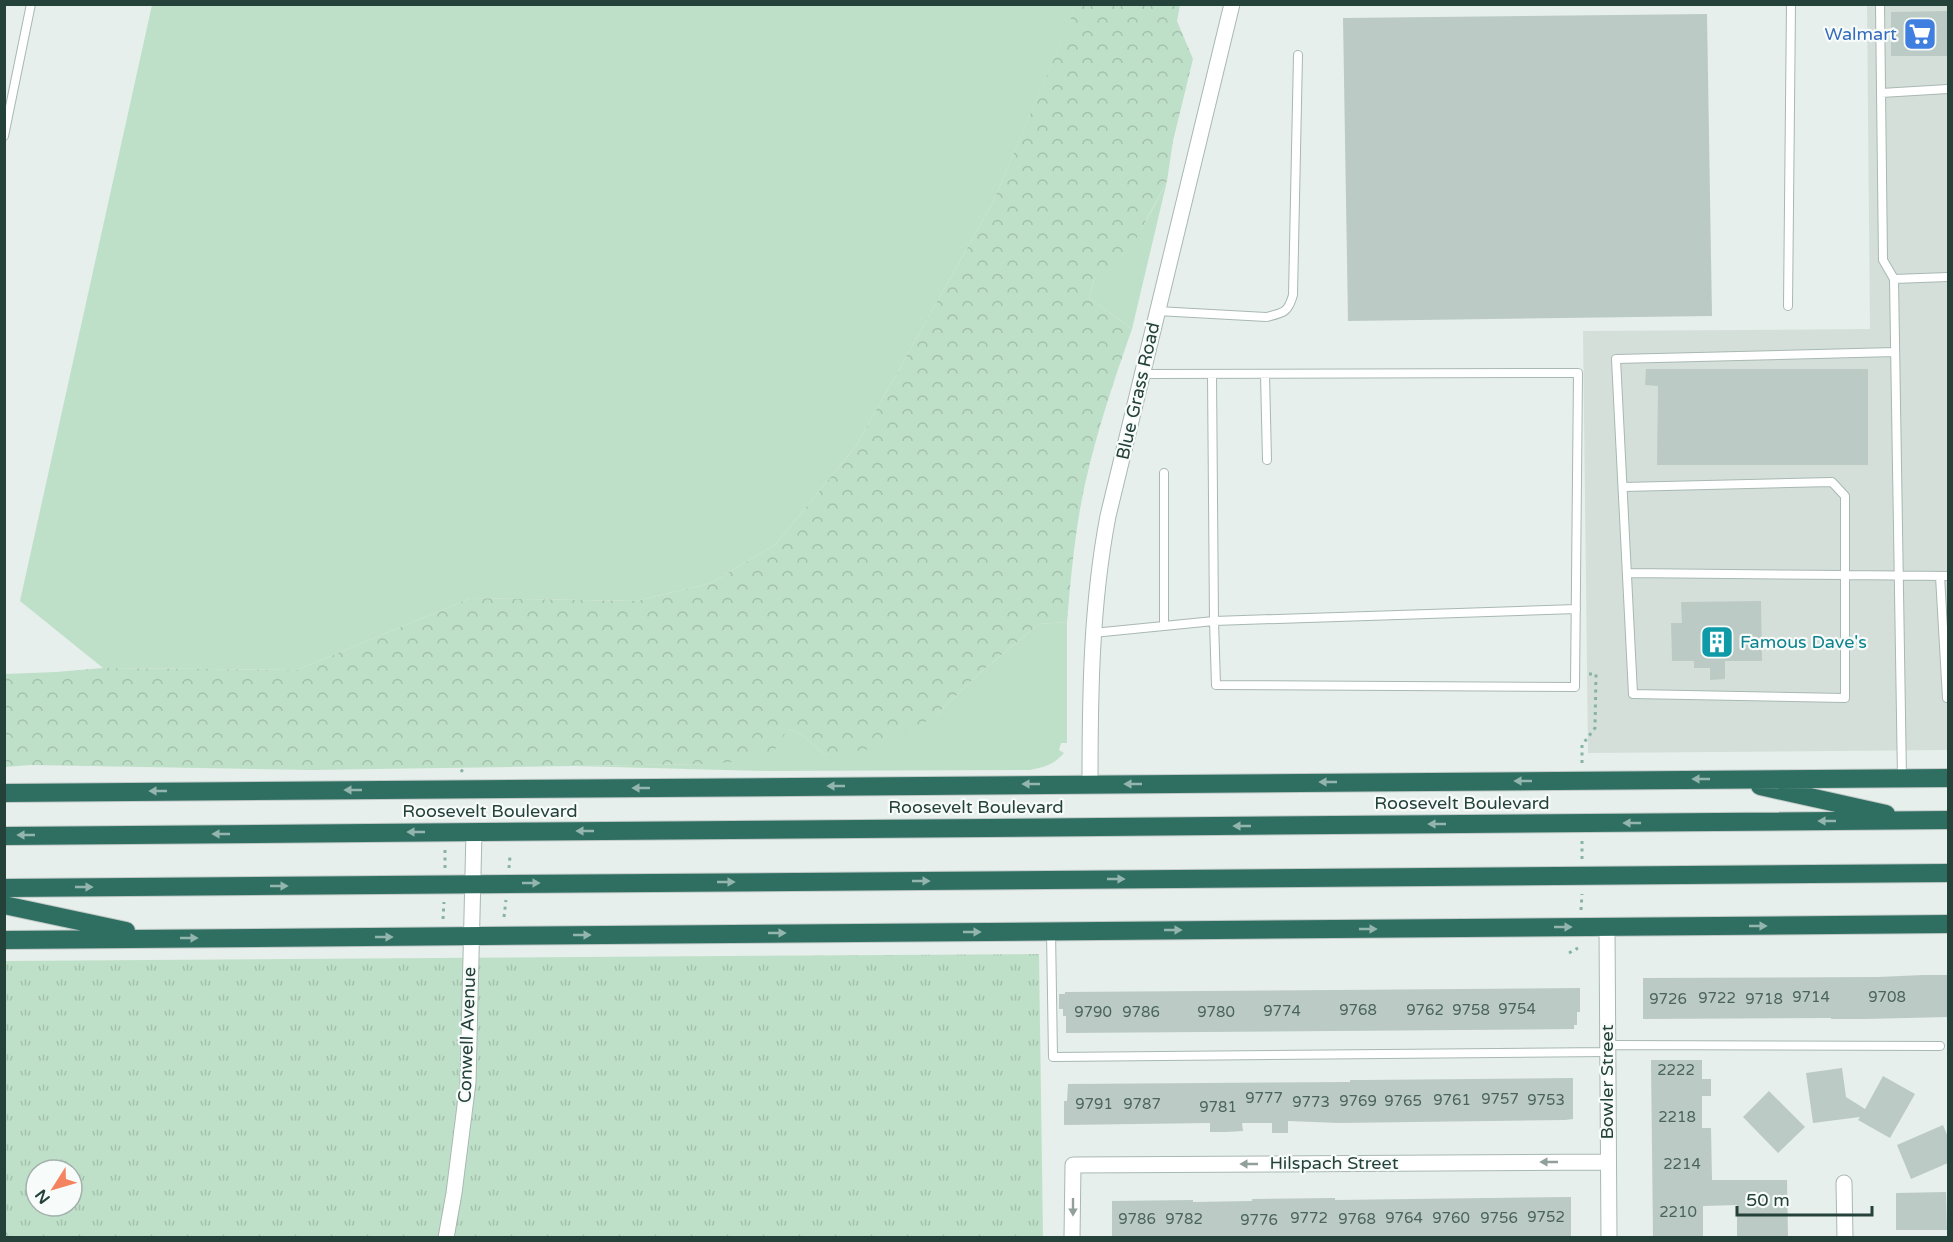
<svg xmlns="http://www.w3.org/2000/svg" width="1953" height="1242" font-family="'Varela Round',sans-serif">
<style>
.built{fill:#d4dfda}
.grass{fill:#bfe0c8}
.forest{fill:url(#forest-crowns)}
.park{fill:url(#park-tufts);fill-rule:evenodd}
.building{fill:#bbcac4}
.lines{fill:none;stroke-linecap:round;stroke-linejoin:round}
.lane-casing{stroke:#a8b8b2;stroke-width:10}
.street-casing{stroke:#a8b8b2;stroke-width:17}
.highway-casing{stroke:#c2cac8;stroke-width:20}
.path{stroke:#86b3a5;stroke-width:3;stroke-dasharray:3 4.5;stroke-linecap:butt}
.lane{stroke:#fff;stroke-width:8}
.street{stroke:#fff;stroke-width:15}
.highway{stroke:#2f6f62;stroke-width:18}
.oneway{fill:#93b5ae}
.oneway2{fill:#92a09c}
.labels{text-anchor:middle;dominant-baseline:central;stroke-width:4.5;stroke-linejoin:round;paint-order:stroke}
.number-label{font-size:15px;fill:#4a645c}
.shop-label{font-size:18px;fill:#366cbe;stroke:#f7fbf9;text-anchor:end}
.street-label{font-size:18px;fill:#24423a;stroke:#f7fbf9}
.culture-label{font-size:18px;fill:#0d838f;stroke:#f7fbf9;text-anchor:start}
</style>
<defs>
<pattern id="forest-crowns" width="20" height="18" patternUnits="userSpaceOnUse" patternTransform="scale(1.5)"><rect width="20" height="18" fill="#bfe0c8"/><path d="M2 6a3 3 0 1 1 6 0M12 15a3 3 0 1 1 6 0" fill="none" stroke="#a4c1ad"/></pattern>
<pattern id="park-tufts" width="24" height="20" patternUnits="userSpaceOnUse" patternTransform="scale(1.5)"><rect width="24" height="20" fill="#bfe0c8"/><path d="M3 7l-1-3M5 7V3M7 7l1-3M15 17l-1-3M17 17v-4M19 17l1-3" fill="none" stroke="#a4c1ad"/></pattern>
</defs>
<rect width="100%" height="100%" fill="#e6efeb"/>
<path class="built" d="M 1867,5 L 1948,5 L 1948,750 L 1588,753 L 1583,331 L 1870,329 Z"/>
<path class="grass" d="M 152,5 L 1077,5 L 993,202 L 856,446 L 776,544 L 711,583 L 636,601 L 471,598 L 297,670 L 103,668 L 20,601 Z
M 1167,181 L 1132,329 L 1089,298 L 1094,279 C 1134,252 1146,221 1167,181 Z
M 1067,622 L 1067,743 L 1061,743 L 1059,750 L 1064,753 C 1054,765 1044,767 1030,770 L 768,771 L 573,766 L 705,764 L 788,729 L 802,735 L 826,755 L 938,713 L 983,670 L 1039,624 Z"/>
<path class="forest" d="M 1077,4 L 1180,5 L 1177,21 L 1193,59 L 1173,141 L 1167,181 L 1135,241 L 1110,269 L 1094,279 L 1089,298 L 1132,329 C 1114,380 1097,431 1085,484 C 1075,529 1071,576 1067,622 L 1039,624 L 983,670 L 938,713 L 917,728 L 871,749 L 826,755 L 802,735 L 788,729 L 774,751 L 744,761 L 705,764 L 312,770 L 31,765 L 5,767 L 5,674 L 56,672 L 103,668 L 297,670 L 471,598 L 636,601 L 711,583 L 776,544 L 856,446 L 993,202 Z"/>
<path class="park" d="M 1039,954 L 1043,1237 L 5,1237 L 4,961 ZM 36,1170 L 72,1170 L 72,1206 L 36,1206 Z"/>
<path class="building" d="M 1948,11 L 1948,56 L 1891,56 L 1891,12 Z
M 1707,14 L 1712,316 L 1348,321 L 1343,18 Z
M 1646,369 L 1868,369 L 1868,465 L 1657,465 L 1658,386 L 1645,385 Z
M 1761,601 L 1762,661 L 1725,661 L 1725,679 L 1710,680 L 1710,668 L 1694,668 L 1694,661 L 1672,661 L 1671,623 L 1682,623 L 1681,602 Z
M 1923,975 L 1948,975 L 1948,1017 L 1865,1019 L 1831,1019 L 1831,1018 L 1643,1019 L 1643,978 L 1878,977 Z
M 1580,988 L 1580,1012 L 1577,1012 L 1577,1025 L 1574,1025 L 1574,1029 L 1066,1033 L 1066,1016 L 1063,1016 L 1063,1009 L 1059,1009 L 1059,994 L 1065,994 L 1065,992 Z
M 1651,1060 L 1702,1060 L 1702,1079 L 1711,1079 L 1711,1096 L 1702,1096 L 1702,1128 L 1711,1128 L 1712,1180 L 1787,1180 L 1788,1238 L 1737,1238 L 1737,1205 L 1703,1206 L 1703,1238 L 1653,1238 Z
M 1842,1068 L 1846,1097 L 1865,1109 L 1883,1076 L 1915,1094 L 1890,1138 L 1858,1120 L 1860,1117 L 1813,1123 L 1806,1073 Z
M 1573,1078 L 1573,1119 L 1565,1120 L 1339,1123 L 1288,1121 L 1288,1133 L 1272,1133 L 1272,1123 L 1242,1123 L 1243,1131 L 1226,1132 L 1210,1132 L 1210,1123 L 1064,1125 L 1064,1101 L 1067,1101 L 1068,1084 L 1350,1082 L 1350,1080 L 1365,1080 Z
M 1769,1091 L 1805,1127 L 1778,1153 L 1743,1117 Z
M 1943,1125 L 1948,1137 L 1948,1163 L 1911,1179 L 1897,1145 Z
M 1946,1192 L 1947,1230 L 1896,1230 L 1896,1193 Z
M 1571,1197 L 1571,1238 L 1112,1238 L 1112,1201 L 1193,1200 L 1193,1202 L 1252,1201 L 1252,1199 L 1335,1198 L 1335,1200 Z"/>
<g class="lines">
<defs>
<path id="lane" d="M 1880,4 L 1883,260 L 1894,279 L 1902,778
M 1881,93 L 1948,89
M 4,136 L 31,4
M 1894,279 L 1948,277
M 1788,306 L 1791,4
M 1157,311 L 1266,317 C 1283,313 1288,313 1293,295 L 1298,55
M 1895,352 L 1616,359 L 1633,694 L 1845,698 L 1845,575 L 1948,576
M 1212,374 L 1214,621 L 1576,609
M 1265,374 L 1267,460
M 1164,473 L 1164,626
M 1623,487 L 1832,482 L 1845,496 L 1845,575 L 1627,573
M 1940,576 L 1947,698 L 1948,698
M 1093,633 L 1214,621 L 1216,685 L 1575,687 L 1578,373 L 1142,374
M 1051,931 L 1053,1057 L 1607,1052
M 1607,1045 L 1940,1046"/>
<path id="street" d="M 1090,784 C 1090,694 1091,605 1108,516 L 1232,4
M 1607,927 L 1609,1238
M 1844,1183 L 1845,1238
M 446,1238 L 454,1193 L 468,1082 L 474,832
M 1072,1238 L 1073,1165 L 1607,1162"/>
<path id="highway" d="M 1760,786 L 1886,814
M 4,793 L 1948,778
M 4,836 L 1948,820
M 4,888 L 1948,873
M 4,905 L 126,931
M 4,940 L 1948,924"/>
</defs>
<use href="#lane" class="lane-casing"/>
<use href="#street" class="street-casing"/>
<use href="#highway" class="highway-casing"/>
<path class="path" d="M 1582,763 L 1582,745 L 1595,728 L 1596,674 L 1589,674
M 461,772 L 465,766
M 1582,841 L 1582,859
M 445,868 L 445,850
M 509,868 L 510,856
M 1581,910 L 1582,894
M 504,917 L 506,900
M 443,919 L 444,902
M 1569,953 L 1578,948
M 4,1233 L 12,1238"/>
<use href="#lane" class="lane"/>
<use href="#street" class="street"/>
<use href="#highway" class="highway"/>
</g>
<defs><path id="oneway-solid" d="M-6-.8H1V-3.2L6.5 0L1 3.2V.8H-6Z" transform="scale(1.5)"/></defs>
<g class="oneway">
<use href="#oneway-solid" transform="translate(1701 779) rotate(180)"/>
<use href="#oneway-solid" transform="translate(1523 781) rotate(180)"/>
<use href="#oneway-solid" transform="translate(1328 782) rotate(180)"/>
<use href="#oneway-solid" transform="translate(1031 784) rotate(180)"/>
<use href="#oneway-solid" transform="translate(1133 784) rotate(180)"/>
<use href="#oneway-solid" transform="translate(836 786) rotate(180)"/>
<use href="#oneway-solid" transform="translate(641 788) rotate(180)"/>
<use href="#oneway-solid" transform="translate(353 790) rotate(180)"/>
<use href="#oneway-solid" transform="translate(158 791) rotate(180)"/>
<use href="#oneway-solid" transform="translate(1827 821) rotate(180)"/>
<use href="#oneway-solid" transform="translate(1632 823) rotate(180)"/>
<use href="#oneway-solid" transform="translate(1437 824) rotate(180)"/>
<use href="#oneway-solid" transform="translate(1242 826) rotate(180)"/>
<use href="#oneway-solid" transform="translate(585 831) rotate(180)"/>
<use href="#oneway-solid" transform="translate(416 832) rotate(180)"/>
<use href="#oneway-solid" transform="translate(221 834) rotate(180)"/>
<use href="#oneway-solid" transform="translate(26 835) rotate(180)"/>
<use href="#oneway-solid" transform="translate(1116 879)"/>
<use href="#oneway-solid" transform="translate(921 881)"/>
<use href="#oneway-solid" transform="translate(726 882)"/>
<use href="#oneway-solid" transform="translate(531 883)"/>
<use href="#oneway-solid" transform="translate(279 886)"/>
<use href="#oneway-solid" transform="translate(84 887)"/>
<use href="#oneway-solid" transform="translate(1758 926)"/>
<use href="#oneway-solid" transform="translate(1563 927)"/>
<use href="#oneway-solid" transform="translate(1368 929)"/>
<use href="#oneway-solid" transform="translate(1173 930)"/>
<use href="#oneway-solid" transform="translate(972 932)"/>
<use href="#oneway-solid" transform="translate(777 933)"/>
<use href="#oneway-solid" transform="translate(582 935)"/>
<use href="#oneway-solid" transform="translate(384 937)"/>
<use href="#oneway-solid" transform="translate(189 938)"/>
</g>
<g class="oneway2">
<use href="#oneway-solid" transform="translate(1549 1162) rotate(180)"/>
<use href="#oneway-solid" transform="translate(1249 1164) rotate(180)"/>
<use href="#oneway-solid" transform="translate(1073 1207) rotate(90)"/>
</g>
<defs>
<symbol id="supermarket-square" viewBox="-11 -11 22 22"><rect x="-9" y="-9" width="18" height="18" rx="4" fill="#3f7fe0" stroke="#f7fbf9"/><path d="M-6-5.5h2.5l.6 2H6L4.5 2H-2.5L-4.4-4H-6ZM-1.5 3.2a1.3 1.3 0 1 0 .1 0ZM3 3.2a1.3 1.3 0 1 0 .1 0Z" fill="#fff"/></symbol>
<symbol id="building-square" viewBox="-11 -11 22 22"><rect x="-9" y="-9" width="18" height="18" rx="4" fill="#0f9aa8" stroke="#f7fbf9"/><path d="M-4-6H4V6H1V3H-1V6H-4ZM-2.5-4.3h1.7v1.8h-1.7ZM.8-4.3h1.7v1.8H.8ZM-2.5-1h1.7V.8h-1.7ZM.8-1h1.7V.8H.8Z" fill="#fff"/></symbol>
</defs>
<g fill-rule="evenodd">
<use href="#supermarket-square" x="1901" y="15" width="38" height="38"/>
<use href="#building-square" x="1698" y="623" width="38" height="38"/>
</g>
<g class="labels">
<g class="number-label">
<text x="1811" y="997">9714</text>
<text x="1887" y="997">9708</text>
<text x="1717" y="998">9722</text>
<text x="1668" y="999">9726</text>
<text x="1764" y="999">9718</text>
<text x="1517" y="1009">9754</text>
<text x="1358" y="1010">9768</text>
<text x="1425" y="1010">9762</text>
<text x="1471" y="1010">9758</text>
<text x="1282" y="1011">9774</text>
<text x="1093" y="1012">9790</text>
<text x="1141" y="1012">9786</text>
<text x="1216" y="1012">9780</text>
<text x="1676" y="1070">2222</text>
<text x="1264" y="1098">9777</text>
<text x="1500" y="1099">9757</text>
<text x="1452" y="1100">9761</text>
<text x="1546" y="1100">9753</text>
<text x="1358" y="1101">9769</text>
<text x="1403" y="1101">9765</text>
<text x="1311" y="1102">9773</text>
<text x="1094" y="1104">9791</text>
<text x="1142" y="1104">9787</text>
<text x="1218" y="1107">9781</text>
<text x="1677" y="1117">2218</text>
<text x="1682" y="1164">2214</text>
<text x="1678" y="1212">2210</text>
<text x="1546" y="1217">9752</text>
<text x="1309" y="1218">9772</text>
<text x="1404" y="1218">9764</text>
<text x="1451" y="1218">9760</text>
<text x="1499" y="1218">9756</text>
<text x="1137" y="1219">9786</text>
<text x="1184" y="1219">9782</text>
<text x="1357" y="1219">9768</text>
<text x="1259" y="1220">9776</text>
</g>
<g class="shop-label">
<text x="1897" y="34">Walmart</text>
</g>
<g class="street-label">
<text transform="translate(1138 391) rotate(-77)">Blue Grass Road</text>
<text x="1462" y="803">Roosevelt Boulevard</text>
<text x="976" y="807">Roosevelt Boulevard</text>
<text x="490" y="811">Roosevelt Boulevard</text>
<text transform="translate(467 1035) rotate(-88)">Conwell Avenue</text>
<text transform="translate(1607 1082) rotate(-90)">Bowler Street</text>
<text x="1334" y="1163">Hilspach Street</text>
</g>
<g class="culture-label">
<text x="1740" y="642">Famous Dave's</text>
</g>
</g>
<rect width="1953" height="1242" fill="none" stroke="#24423a" stroke-width="12"/>
<g transform="translate(54 1188) rotate(233)"><circle r="28" fill="#f7fbf9" stroke="#a3b1ad" stroke-width="1.5"/>
<path d="M0-4.5L10 22L0 15L-10 22Z" fill="#f4845f"/>
<text y="-9" font-size="16" font-weight="bold" text-anchor="middle" fill="#24423a">N</text>
</g>
<path d="M1737 1206v9h135v-9" fill="none" stroke="#24423a" stroke-width="3"/>
<text x="1746" y="1206" font-size="18" fill="#24423a" stroke="#f7fbf9" stroke-width="4.5" paint-order="stroke">50 m</text>
</svg>
